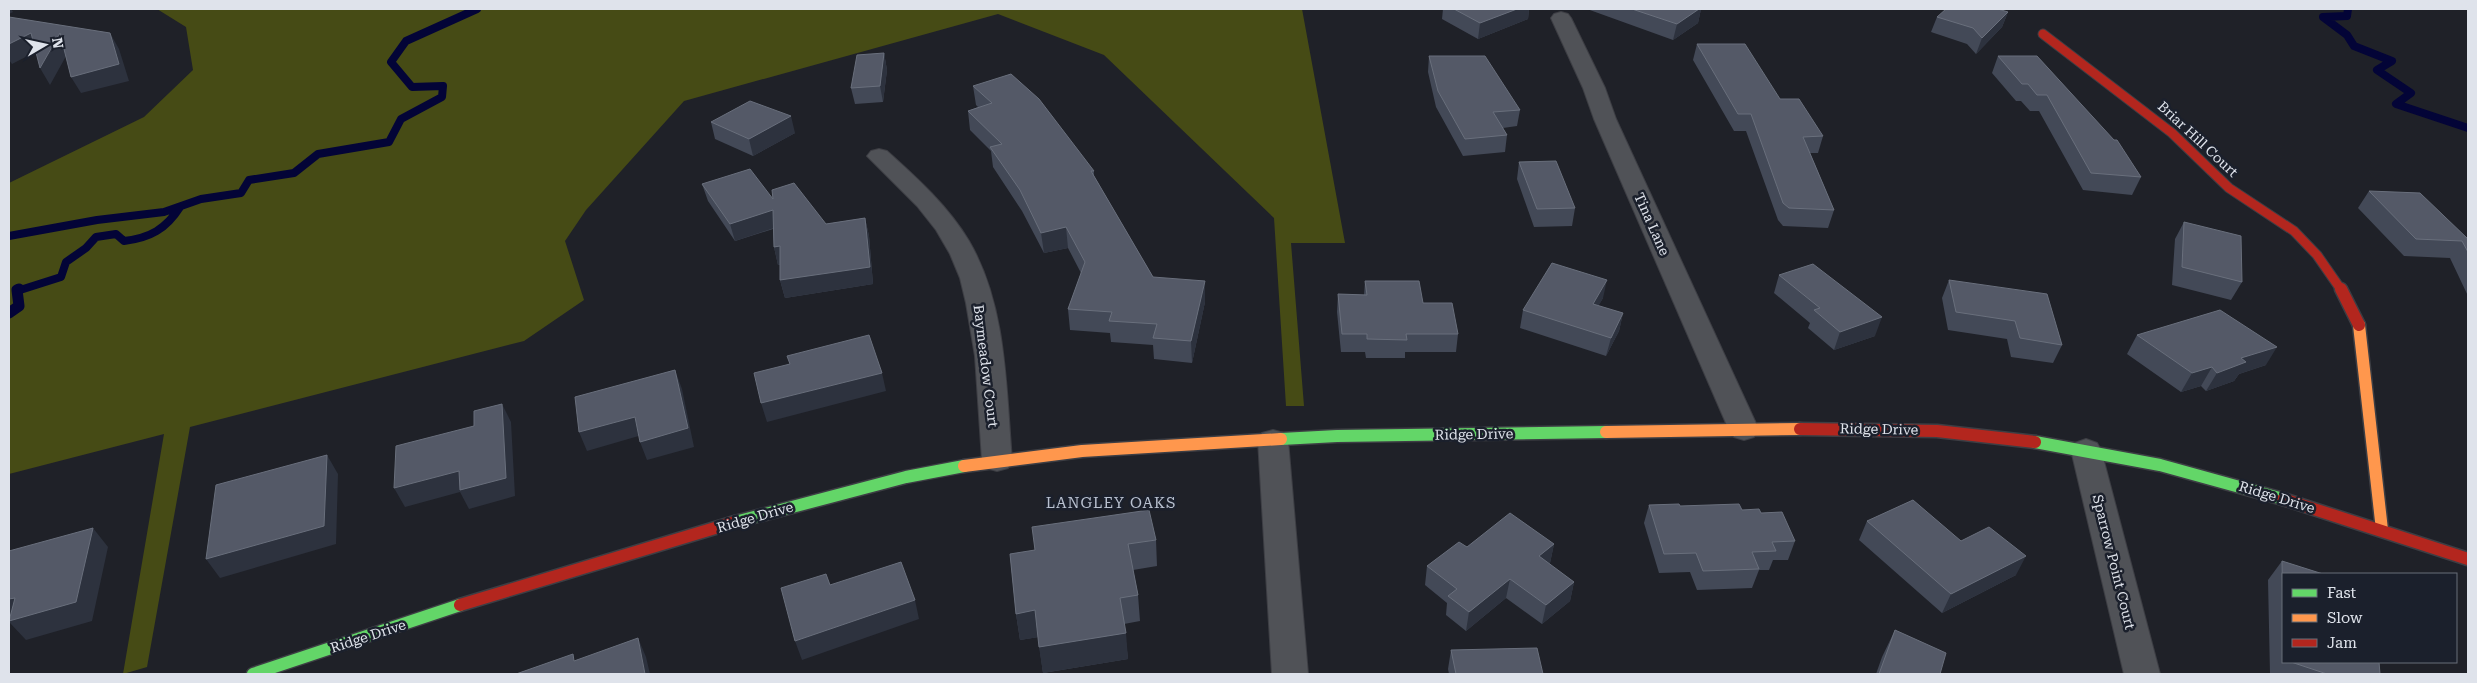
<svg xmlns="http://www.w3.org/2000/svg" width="2477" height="683" font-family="'Roboto Serif',serif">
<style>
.forest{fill:#464b15}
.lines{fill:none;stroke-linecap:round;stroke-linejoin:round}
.stream-far1{stroke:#030437;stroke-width:8}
.stream{stroke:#030437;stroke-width:11}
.street-casing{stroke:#3d3e44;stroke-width:2}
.fast-casing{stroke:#3d3e44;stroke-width:15}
.slow-casing{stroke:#3d3e44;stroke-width:15}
.jam-far1-casing{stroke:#3d3e44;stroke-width:11}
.jam-casing{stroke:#3d3e44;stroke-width:15}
.street{fill:#505257;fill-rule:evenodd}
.fast{stroke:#63d668;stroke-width:12}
.slow{stroke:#ff974d;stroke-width:12}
.jam-far1{stroke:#b3261e;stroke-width:9}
.jam{stroke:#b3261e;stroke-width:12}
.wall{fill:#434957}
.shaded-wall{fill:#2d323e}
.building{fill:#545967;stroke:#696f7c}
.labels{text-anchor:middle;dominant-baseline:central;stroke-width:5;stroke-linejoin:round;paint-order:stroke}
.street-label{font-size:14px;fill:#dfe3eb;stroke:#1b202c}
.neighbourhood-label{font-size:15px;letter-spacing:1px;fill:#b9c1d0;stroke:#1b202c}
</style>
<rect width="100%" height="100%" fill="#1f2128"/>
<path class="forest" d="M 157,9 L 1302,9 L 1345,243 L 1291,243 L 1304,406 L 1286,406 L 1274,218 L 1104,55 L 998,14 L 684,101 L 586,210 L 565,241 L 584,300 L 524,341 L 190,427 L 147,667 L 123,674 L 164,434 L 9,474 L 9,183 L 144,117 L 193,70 L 186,27 Z"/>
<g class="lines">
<path class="stream-far1" d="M 2348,9 L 2347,16 L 2323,17 L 2347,35 L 2354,46 L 2392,61 L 2377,70 L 2411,93 L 2396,104 L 2468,128
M 9,236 L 97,220 L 164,212 L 201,199 L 241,193 L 249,180 L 294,173 L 318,154 L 389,142 L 401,119 L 442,97 L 443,86 L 412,87 L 391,62 L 406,41 L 477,9
M 17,291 L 61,277 L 66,262 L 86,248 L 96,237 L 116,234 L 124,241 C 150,238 166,229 180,207"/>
<path class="stream" d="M 9,313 L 19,306 L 17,290 L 19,289"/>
<defs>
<path id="street" d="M 1561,12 L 1568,14 L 1571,18 L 1605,88 L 1616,119 L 1759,430 L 1754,437 L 1744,440 L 1734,437 L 1729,430 L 1594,119 L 1583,88 L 1551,18 L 1554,14 Z
M 879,149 L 887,151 C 917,178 948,206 969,241 C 1007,306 1006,388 1012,460 L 1008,468 L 997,471 L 986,468 L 982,460 L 975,356 L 966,303 L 960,278 L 950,254 L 936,230 L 917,206 L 867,156 L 871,151 Z
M 1273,430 L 1284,433 L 1288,440 L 1308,674 L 1272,674 L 1258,440 L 1262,433 Z
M 2086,439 L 2097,443 L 2101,450 L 2160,674 L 2124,674 L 2071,450 L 2075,443 Z"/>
<path id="fast" d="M 1281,439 L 1337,436 L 1606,432
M 2035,442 L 2160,465 L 2283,499
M 735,522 L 906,477 L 964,466
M 253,674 L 460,605"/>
<path id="slow" d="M 2359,325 L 2382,530
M 1606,432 L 1800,429
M 964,466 L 1082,451 L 1281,439"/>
<path id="jam-far1" d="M 2043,34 L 2172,133 L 2229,188 L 2294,231 L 2317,255 L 2342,291"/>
<path id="jam" d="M 2341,289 L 2359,325
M 1800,429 L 1937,431 L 2035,442
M 2283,499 L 2468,559
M 460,605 L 735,522"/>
</defs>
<use href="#street" class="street-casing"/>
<use href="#fast" class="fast-casing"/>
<use href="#slow" class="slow-casing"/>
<use href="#jam-far1" class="jam-far1-casing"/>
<use href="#jam" class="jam-casing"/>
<use href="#street" class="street"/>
<use href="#fast" class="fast"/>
<use href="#slow" class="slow"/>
<use href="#jam-far1" class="jam-far1"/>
<use href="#jam" class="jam"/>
</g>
<path class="wall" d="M 1443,9 L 1529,9 L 1528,19 L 1478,39 L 1442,19 Z
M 1587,9 L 1701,9 L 1698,23 L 1673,40 Z
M 2008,12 L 2002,27 L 1976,54 L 1967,44 L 1931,32 L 1937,17 Z
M 1697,44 L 1780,99 L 1823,136 L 1818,153 L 1810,153 L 1834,210 L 1828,228 L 1783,226 L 1778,220 L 1746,131 L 1734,131 L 1693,60 Z
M 884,53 L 887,70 L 883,102 L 855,104 L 851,88 Z
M 1429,56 L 1520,110 L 1517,126 L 1503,128 L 1507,135 L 1505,152 L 1463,156 L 1436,107 L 1428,72 Z
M 1998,56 L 2037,56 L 2141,177 L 2132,195 L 2083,190 L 2039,111 L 2030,111 L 2021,101 L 2016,101 L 1992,73 Z
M 973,86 L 1094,171 L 1094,176 L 1153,277 L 1205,302 L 1192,363 L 1154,359 L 1153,345 L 1111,342 L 1110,333 L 1070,330 L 1068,309 L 1081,273 L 1068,248 L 1044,253 L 1022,211 L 993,167 L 991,151 L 970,130 L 968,111 L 978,107 L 976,105 Z
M 711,122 L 795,133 L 753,156 L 715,139 Z
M 1519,162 L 1575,208 L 1572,226 L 1534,227 L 1517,179 Z
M 702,184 L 773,199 L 826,224 L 865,218 L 869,236 L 873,284 L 785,298 L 780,280 L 780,265 L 778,265 L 774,247 L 773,229 L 735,241 L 708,201 Z
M 2369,191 L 2468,239 L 2468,296 L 2450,258 L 2404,256 L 2358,208 Z
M 2184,222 L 2242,282 L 2231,300 L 2172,285 L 2175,239 Z
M 1779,275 L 1875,336 L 1834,350 L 1808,328 L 1810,323 L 1774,293 Z
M 1949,280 L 2062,345 L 2053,363 L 2011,357 L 2007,339 L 1948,330 L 1942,298 Z
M 1365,281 L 1423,303 L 1458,334 L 1456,352 L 1405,352 L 1405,358 L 1366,358 L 1365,352 L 1341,352 L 1337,312 L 1338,294 L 1364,295 Z
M 1603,298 L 1598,306 L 1623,313 L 1619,331 L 1606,356 L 1520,328 L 1523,310 Z
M 2137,335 L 2266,365 L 2239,374 L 2234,381 L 2206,391 L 2201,386 L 2181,392 L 2127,354 Z
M 1649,505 L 1742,510 L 1761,513 L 1795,541 L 1788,560 L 1773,560 L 1769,570 L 1759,570 L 1752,588 L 1697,590 L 1690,572 L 1659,573 L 1644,523 Z
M 1867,521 L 2016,575 L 1942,613 L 1859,540 Z
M 1156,540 L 1157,566 L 1133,570 L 1138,595 L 1140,621 L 1124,624 L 1128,659 L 1043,673 L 1038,637 L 1020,640 L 1016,614 L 1010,554 Z
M 1554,544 L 1550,563 L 1549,564 L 1574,582 L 1570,601 L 1542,624 L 1506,598 L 1466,631 L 1446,615 L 1447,603 L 1425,585 L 1427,566 L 1467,547 Z
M 2282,561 L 2283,574 L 2283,662 L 2379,662 L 2380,674 L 2270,674 L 2268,580 Z
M 1895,630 L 1940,674 L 1876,674 L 1882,657 Z
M 1451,650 L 1543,674 L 1449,674 L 1448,669 Z"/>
<path class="shaded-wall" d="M 9,9 L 11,9 L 13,12 L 9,14 Z
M 1517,9 L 1529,9 L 1528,19 L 1478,39 L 1480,23 Z
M 1699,9 L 1701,9 L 1698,23 L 1673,40 L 1677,24 Z
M 2008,12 L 2002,27 L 1976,54 L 1982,38 Z
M 31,33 L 41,49 L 12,64 L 9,60 L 9,44 Z
M 60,33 L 70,49 L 50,85 L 40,68 Z
M 110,33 L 119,49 L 129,81 L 81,93 L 71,77 Z
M 884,53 L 887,70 L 883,102 L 880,86 Z
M 791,116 L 795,133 L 753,156 L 749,139 Z
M 773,210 L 777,227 L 735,241 L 730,224 Z
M 865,218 L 869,236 L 873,284 L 785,298 L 780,280 Z
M 1066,227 L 1068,248 L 1044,253 L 1041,233 Z
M 780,246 L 785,264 L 778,265 L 774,247 Z
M 1607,280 L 1603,298 L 1589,322 L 1593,304 Z
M 1205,281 L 1205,302 L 1192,363 L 1191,341 Z
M 1623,313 L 1619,331 L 1606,356 L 1611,338 Z
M 1882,317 L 1875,336 L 1834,350 L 1840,332 Z
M 2277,347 L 2266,365 L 2239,374 L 2234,381 L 2206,391 L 2217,373 L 2241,358 Z
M 2212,367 L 2201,386 L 2181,392 L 2192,373 Z
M 675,370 L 682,389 L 694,447 L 647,460 L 640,442 Z
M 882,373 L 886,391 L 767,422 L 761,403 Z
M 502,404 L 511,422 L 515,496 L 469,509 L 460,492 L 405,507 L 394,488 L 459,471 Z
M 635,417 L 642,435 L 587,451 L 579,432 Z
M 327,455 L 338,474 L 336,544 L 220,578 L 206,559 Z
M 93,528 L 108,547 L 92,621 L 26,640 L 10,623 L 9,623 L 9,599 Z
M 1554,544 L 1550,563 L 1535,575 L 1539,556 Z
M 2026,556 L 2016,575 L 1942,613 L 1951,594 Z
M 1510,579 L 1506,598 L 1466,631 L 1469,612 Z
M 1574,582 L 1570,601 L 1542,624 L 1546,605 Z
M 915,600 L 919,619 L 802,660 L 795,641 Z
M 1035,610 L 1039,637 L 1020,640 L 1016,614 Z
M 1126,633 L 1128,659 L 1043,673 L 1039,647 Z
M 638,638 L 646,657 L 650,674 L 645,674 Z"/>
<path class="building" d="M 1454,9 L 1517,9 L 1480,23 Z
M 1632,9 L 1699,9 L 1677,24 Z
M 1946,9 L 1998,9 L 2008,12 L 1982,38 L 1973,28 L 1937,17 Z
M 9,17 L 110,33 L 119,64 L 71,77 L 60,33 L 40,68 L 31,33 L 9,44 Z
M 1697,44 L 1745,44 L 1780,99 L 1799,99 L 1823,136 L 1803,137 L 1834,210 L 1789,208 L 1783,203 L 1751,114 L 1738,114 Z
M 884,53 L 880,86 L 851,88 L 857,55 Z
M 1429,56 L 1485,56 L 1520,110 L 1493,112 L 1507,135 L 1465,139 L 1438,91 Z
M 1998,56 L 2037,56 L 2114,140 L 2117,140 L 2141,177 L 2091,173 L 2047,95 L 2037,95 L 2028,84 L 2022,84 Z
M 1011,74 L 1039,99 L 1094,171 L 1091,171 L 1153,277 L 1205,281 L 1191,341 L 1153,338 L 1157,324 L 1109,321 L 1112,312 L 1068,309 L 1085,262 L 1066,227 L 1041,233 L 1020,190 L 990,147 L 1002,144 L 968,111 L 992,103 L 973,86 Z
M 750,101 L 791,116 L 749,139 L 711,122 Z
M 1556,161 L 1575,208 L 1537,209 L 1519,162 Z
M 750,169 L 773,199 L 772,190 L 794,183 L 826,224 L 865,218 L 870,267 L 780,280 L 780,246 L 774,247 L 773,210 L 730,224 L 702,184 Z
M 2369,191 L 2420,193 L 2468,239 L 2468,252 L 2462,241 L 2416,239 Z
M 2184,222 L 2241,236 L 2242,282 L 2182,267 Z
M 1552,263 L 1607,280 L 1593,304 L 1623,313 L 1611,338 L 1523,310 Z
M 1813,264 L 1882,317 L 1840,332 L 1814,310 L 1820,308 L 1779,275 Z
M 1949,280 L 2047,294 L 2062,345 L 2020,338 L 2015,321 L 1956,312 Z
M 1365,281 L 1419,281 L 1423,303 L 1452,303 L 1458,334 L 1406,334 L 1407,340 L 1367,339 L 1367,334 L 1342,334 L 1338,294 L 1367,295 Z
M 2220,310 L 2277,347 L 2241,358 L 2246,362 L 2217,373 L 2212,367 L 2192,373 L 2137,335 Z
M 869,335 L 882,373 L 761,403 L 754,373 L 790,364 L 787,356 Z
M 675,370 L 688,428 L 640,442 L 635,417 L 579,432 L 575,397 Z
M 502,404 L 506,478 L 460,490 L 459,471 L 394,488 L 396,446 L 474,426 L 474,411 Z
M 327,455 L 324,526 L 206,559 L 216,485 Z
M 1913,500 L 1961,541 L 1989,527 L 2026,556 L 1951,594 L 1867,521 Z
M 1679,504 L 1680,506 L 1739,504 L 1742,510 L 1759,509 L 1761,513 L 1782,512 L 1795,541 L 1772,542 L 1776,551 L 1752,552 L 1759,569 L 1703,571 L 1696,553 L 1664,554 L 1649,505 Z
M 1149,510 L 1156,540 L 1128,544 L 1138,595 L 1120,598 L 1126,633 L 1039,647 L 1035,610 L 1016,614 L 1010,554 L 1035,550 L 1032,527 Z
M 1510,513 L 1554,544 L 1539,556 L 1574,582 L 1546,605 L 1510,579 L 1469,612 L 1448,596 L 1457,589 L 1427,566 L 1459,542 L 1467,547 Z
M 93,528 L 76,602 L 9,621 L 15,598 L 9,599 L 9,551 Z
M 2282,561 L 2323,574 L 2283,574 L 2283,613 Z
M 901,562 L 915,600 L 795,641 L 781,588 L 826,574 L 830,585 Z
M 1895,630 L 1946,653 L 1940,674 L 1879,674 Z
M 638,638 L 645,674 L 516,674 L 573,654 L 574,661 Z
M 1537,648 L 1543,674 L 1456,674 L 1451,650 Z
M 2291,662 L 2379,662 L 2380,674 L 2327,674 Z"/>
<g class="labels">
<g class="street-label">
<text transform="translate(2198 139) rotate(43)">Briar Hill Court</text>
<text transform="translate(1652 224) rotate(66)">Tina Lane</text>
<text transform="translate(986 366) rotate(83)">Baymeadow Court</text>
<text transform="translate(1879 429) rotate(1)">Ridge Drive</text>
<text transform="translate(1474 434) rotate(-1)">Ridge Drive</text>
<text transform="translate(2277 497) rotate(17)">Ridge Drive</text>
<text transform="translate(755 517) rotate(-16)">Ridge Drive</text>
<text transform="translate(2114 562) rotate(76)">Sparrow Point Court</text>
<text transform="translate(368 636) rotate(-18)">Ridge Drive</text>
</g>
<g class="neighbourhood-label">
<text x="1111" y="503">LANGLEY OAKS</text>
</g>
</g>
<rect width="2477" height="683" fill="none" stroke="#dfe3eb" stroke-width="20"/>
<rect x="2282" y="573" width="175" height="90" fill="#1b202c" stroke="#696e78"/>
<rect x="2292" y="589" width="25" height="8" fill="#63d668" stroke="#696e78"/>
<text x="2327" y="598" font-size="15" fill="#dfe3eb">Fast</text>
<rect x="2292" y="614" width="25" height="8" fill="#ff974d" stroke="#696e78"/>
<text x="2327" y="623" font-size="15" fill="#dfe3eb">Slow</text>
<rect x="2292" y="639" width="25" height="8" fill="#b3261e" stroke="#696e78"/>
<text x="2327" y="648" font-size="15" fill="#dfe3eb">Jam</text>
<g transform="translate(45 45) rotate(81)" stroke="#1b202c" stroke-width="4" paint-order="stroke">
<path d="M0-4L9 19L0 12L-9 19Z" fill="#dfe3eb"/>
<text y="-8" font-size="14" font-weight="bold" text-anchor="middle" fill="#dfe3eb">N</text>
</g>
</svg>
